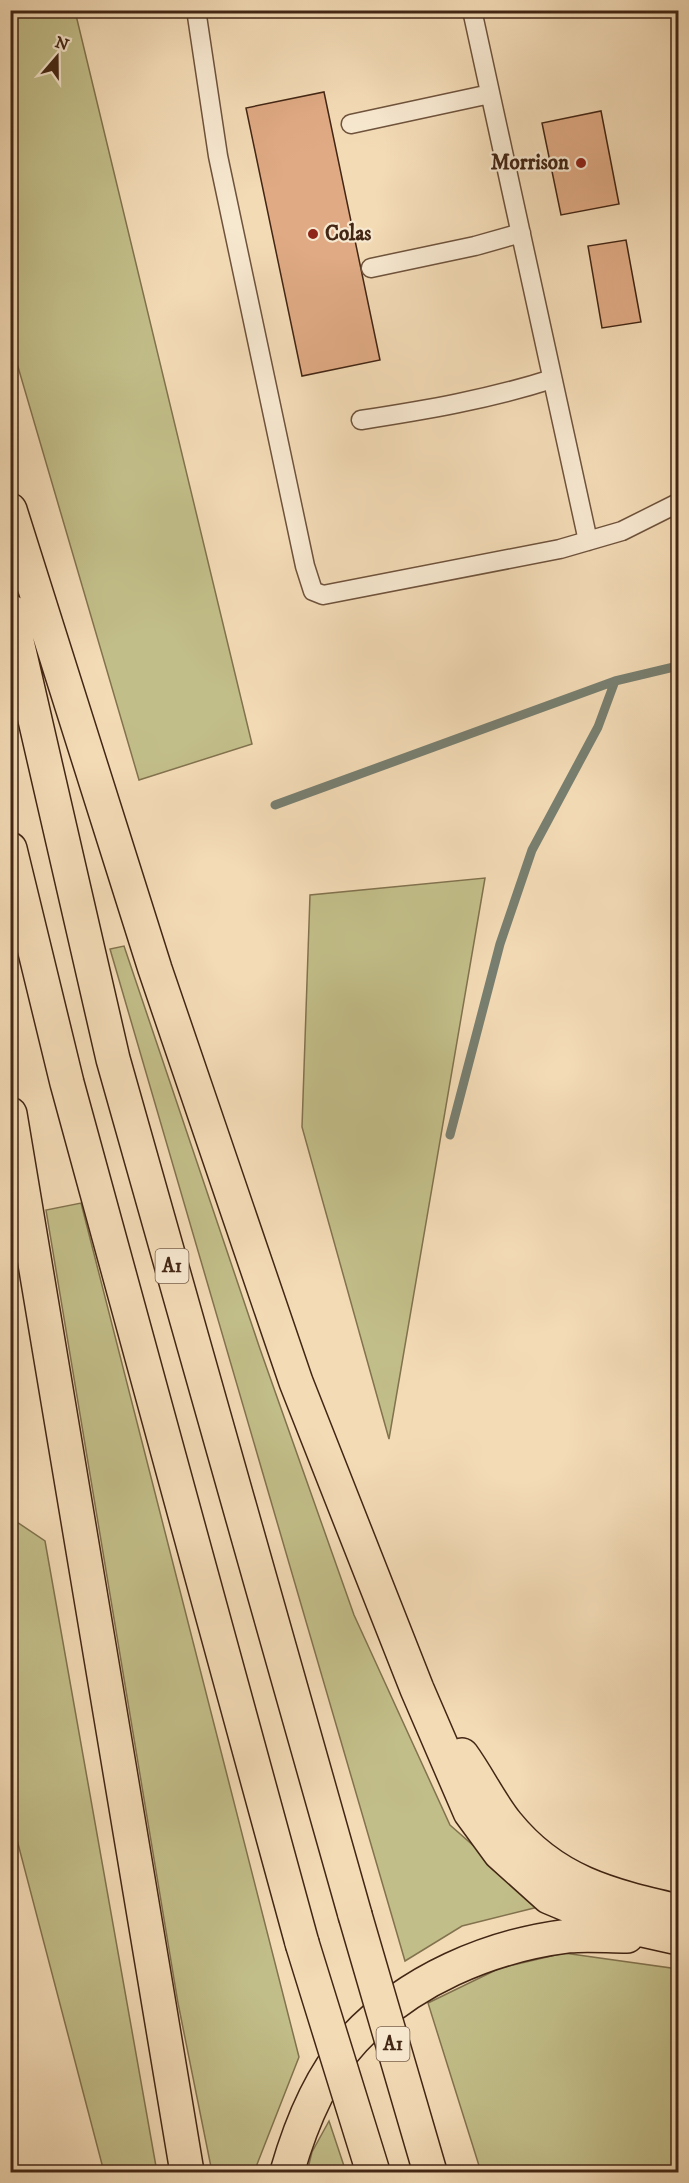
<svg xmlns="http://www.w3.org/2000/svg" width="689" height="2183" font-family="'IM FELL DW Pica',serif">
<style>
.green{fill:#c2be89;stroke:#82724e;stroke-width:1.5}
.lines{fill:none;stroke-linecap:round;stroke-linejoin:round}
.stream{stroke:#787f70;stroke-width:9}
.building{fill:#dfaa84;stroke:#432614;stroke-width:1.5}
.service-casing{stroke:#6f533c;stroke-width:21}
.trunk-casing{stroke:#432614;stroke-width:36}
.service{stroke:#f7e8d0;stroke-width:18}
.trunk{stroke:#f3dbb6;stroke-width:33}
.trunk-bridge-casing{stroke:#432614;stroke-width:36;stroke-linecap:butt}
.trunk-bridge{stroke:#f3dbb6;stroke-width:33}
.poi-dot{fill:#8f2418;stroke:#f7e8d0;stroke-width:2}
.labels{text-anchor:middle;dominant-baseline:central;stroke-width:4.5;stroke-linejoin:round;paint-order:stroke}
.shield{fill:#f7e8d0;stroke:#79604c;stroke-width:1.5}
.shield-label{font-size:20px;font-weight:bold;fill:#432614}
.poi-label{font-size:21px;font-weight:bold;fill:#432614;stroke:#f7e8d0;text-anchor:end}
</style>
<rect width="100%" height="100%" fill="#f3dbb6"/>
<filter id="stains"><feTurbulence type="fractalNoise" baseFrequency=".00333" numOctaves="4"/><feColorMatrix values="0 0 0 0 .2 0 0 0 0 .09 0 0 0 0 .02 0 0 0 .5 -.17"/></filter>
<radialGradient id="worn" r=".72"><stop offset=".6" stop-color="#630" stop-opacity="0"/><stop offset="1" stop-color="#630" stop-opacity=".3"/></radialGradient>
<path class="green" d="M 11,10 L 75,11 L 252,744 L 139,780 L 11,343 Z
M 485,878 L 389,1439 L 302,1127 L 310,895 Z
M 124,946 L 260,1349 L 354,1615 L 450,1825 L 542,1906 L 462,1926 L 405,1961 L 110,949 Z
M 81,1203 L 299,2057 L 254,2172 L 212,2172 L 178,2003 L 46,1210 Z
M 11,1518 L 45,1541 L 157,2172 L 104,2172 L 11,1817 Z
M 564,1953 L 678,1969 L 678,2172 L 481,2172 L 428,2003 L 500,1968 Z
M 329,2121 L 346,2172 L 307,2172 L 312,2152 Z"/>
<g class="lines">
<path class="stream" d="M 275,805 L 615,681 L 678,666
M 450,1135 L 500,944 L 532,850 L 598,727 L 615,681"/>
</g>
<path class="building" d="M 324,92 L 380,360 L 302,376 L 246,108 Z
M 601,111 L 619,204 L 561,215 L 542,123 Z
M 626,240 L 641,322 L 602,328 L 588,246 Z"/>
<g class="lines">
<defs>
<path id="service" d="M 198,10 L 197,16 L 218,156 L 305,566 L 313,591 L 323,595 L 560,549 L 622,531 L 678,503
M 472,10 L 588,541
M 351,124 L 490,94
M 371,268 L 475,246 L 521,233
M 361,420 C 426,410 490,399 552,379"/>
<path id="trunk" d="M 10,510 L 155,969 L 296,1382 L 417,1689 L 470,1812 L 500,1853 L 549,1897 L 611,1923 L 678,1938
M 10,611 L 113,1059 L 355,1915
M 10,849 L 67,1083 L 302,1943
M 10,1114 L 187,2172
M 462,1755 C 478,1777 490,1803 507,1824 C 554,1882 609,1895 678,1911
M 287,2172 C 300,2127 321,2074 354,2039 C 409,1980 489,1946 568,1936 C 587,1934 607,1936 627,1936"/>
</defs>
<use href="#service" class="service-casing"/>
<use href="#trunk" class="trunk-casing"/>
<use href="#service" class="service"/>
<use href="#trunk" class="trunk"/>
<defs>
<path id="trunk-bridge" d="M 355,1915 L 430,2172
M 302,1943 L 373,2172"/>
</defs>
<use href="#trunk-bridge" class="trunk-bridge-casing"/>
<use href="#trunk-bridge" class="trunk-bridge"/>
</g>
<g class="poi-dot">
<circle cx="581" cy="163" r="6"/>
<circle cx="313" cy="234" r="6"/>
</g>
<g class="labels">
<g class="shield">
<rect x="155.5" y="1249" width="33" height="34" rx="4.5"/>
<rect x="376.5" y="2027" width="33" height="34" rx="4.5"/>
</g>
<g class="shield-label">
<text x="172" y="1266">A1</text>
<text x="393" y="2044">A1</text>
</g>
<g class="poi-label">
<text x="569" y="163">Morrison</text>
<text x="325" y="234" text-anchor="start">Colas</text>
</g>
</g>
<rect width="689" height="2183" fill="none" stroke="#f3dbb6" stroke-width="36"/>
<rect x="12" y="12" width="665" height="2159" fill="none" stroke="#432614" stroke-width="3"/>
<rect x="18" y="18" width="653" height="2147" fill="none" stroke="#432614" stroke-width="1.5"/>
<g transform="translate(57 57) rotate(20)" stroke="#f7e8d0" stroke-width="4.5" paint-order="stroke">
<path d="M0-4.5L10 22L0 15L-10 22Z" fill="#432614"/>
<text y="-9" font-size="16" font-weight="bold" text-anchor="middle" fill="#432614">N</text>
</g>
<rect width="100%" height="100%" filter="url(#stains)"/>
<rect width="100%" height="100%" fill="url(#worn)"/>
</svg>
